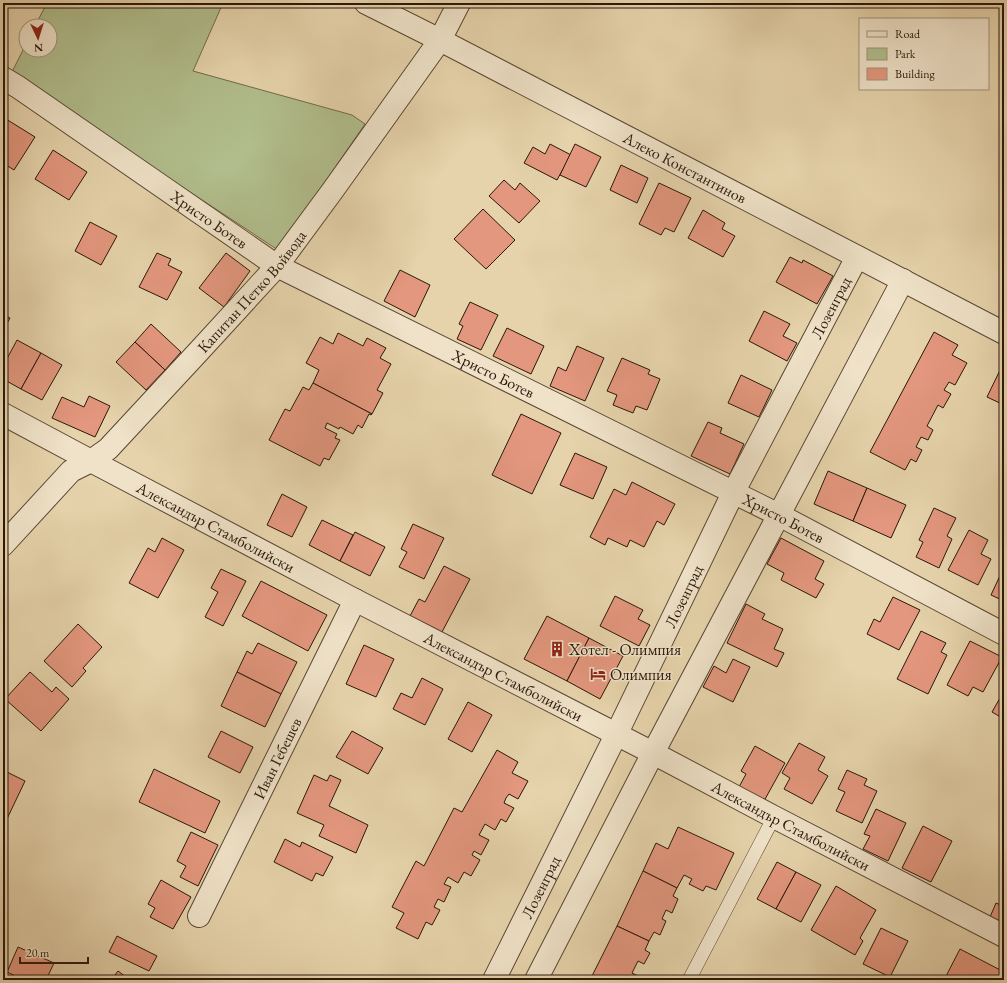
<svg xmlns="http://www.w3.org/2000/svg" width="1007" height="983" viewBox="0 0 1007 983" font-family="'EB Garamond',serif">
<rect width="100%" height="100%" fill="#e6d3ab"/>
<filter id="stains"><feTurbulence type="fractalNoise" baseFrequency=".005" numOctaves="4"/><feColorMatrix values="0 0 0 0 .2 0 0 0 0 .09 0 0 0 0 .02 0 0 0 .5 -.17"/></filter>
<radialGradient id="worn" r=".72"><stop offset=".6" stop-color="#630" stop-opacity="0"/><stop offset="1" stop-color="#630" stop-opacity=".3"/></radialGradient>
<!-- green -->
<polygon fill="#b1bd8c" stroke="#6e6a4b" points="47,3 223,3 193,71 352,115 365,124 278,250 11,74 26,44 26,50 50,50 50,26 35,26"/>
<!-- building -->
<g fill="#e3977e" stroke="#2a170a">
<polygon points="6,119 35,137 14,170 3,163 3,124"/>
<polygon points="550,144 571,155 557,180 524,163 533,147 545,154"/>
<polygon points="575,144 601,157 586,187 560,175"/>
<polygon points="53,150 87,172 69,200 35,179"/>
<polygon points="621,165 648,178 637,203 610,190"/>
<polygon points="504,180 515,190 520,183 540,201 519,223 489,196"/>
<polygon points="659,183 691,198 674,232 665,228 661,235 639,224"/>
<polygon points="483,209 515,240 486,269 454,239"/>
<polygon points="703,210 725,223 722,229 735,236 723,257 688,238"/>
<polygon points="90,222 117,236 101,265 75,251"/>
<polygon points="157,253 171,259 168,265 182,272 167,300 139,287"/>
<polygon points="226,253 250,271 224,307 199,288"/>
<polygon points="790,257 802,263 803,260 833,276 817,304 776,282"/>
<polygon points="400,270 430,285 415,317 384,301"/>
<polygon points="470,302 498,315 481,350 457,339 463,326 459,324"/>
<polygon points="764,311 790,324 783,336 797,343 787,361 749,341"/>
<polygon points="3,315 10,318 3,331"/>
<polygon points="151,324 181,352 165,370 135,342"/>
<polygon points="507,328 544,346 531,374 493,356"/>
<polygon points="934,332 958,345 952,355 967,363 955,385 949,382 944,390 951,394 943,408 938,405 927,426 933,430 928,440 921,437 916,447 922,450 916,462 911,459 905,470 870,452"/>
<polygon points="338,333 363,346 367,338 386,348 380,358 391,364 377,390 383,393 372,414 313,383 319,370 306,363 320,337 333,344"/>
<polygon points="17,340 41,353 21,389 3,379 3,366"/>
<polygon points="135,342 165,370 146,390 116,362"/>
<polygon points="577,346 604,358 585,401 550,386 558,367 566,371"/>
<polygon points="41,353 62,365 42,400 21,389"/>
<polygon points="622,358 650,370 648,374 660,379 647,410 636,406 633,413 613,405 617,395 607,391"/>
<polygon points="1003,364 1004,365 1004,405 987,397"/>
<polygon points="741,375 772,390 759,417 728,403"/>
<polygon points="313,383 372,414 371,415 369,414 362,428 358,425 353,434 340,427 339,429 327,423 325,428 337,434 335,438 340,440 329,460 324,458 320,466 269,440 285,409 290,411 303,387 309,390"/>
<polygon points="89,396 110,406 95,437 52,418 62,397 84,407"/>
<polygon points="521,414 561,433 532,494 492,475"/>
<polygon points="708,422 722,428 720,433 744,444 730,474 691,456"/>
<polygon points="575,453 607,467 593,499 560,485"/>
<polygon points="828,471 867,488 853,521 814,504"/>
<polygon points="632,482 675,504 664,525 657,521 644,547 630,540 627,547 608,538 605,545 590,537 614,489 626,495"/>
<polygon points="867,488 906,505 891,538 853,521"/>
<polygon points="282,494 307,507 292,537 267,525"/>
<polygon points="934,508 956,518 947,536 952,539 939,568 916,557 923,542 919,540"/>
<polygon points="322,520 353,535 340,561 309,545"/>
<polygon points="413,524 444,538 424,579 399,567 407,552 401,549"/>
<polygon points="969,530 988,540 981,554 991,559 978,585 948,570"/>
<polygon points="355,532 385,547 370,576 340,561"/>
<polygon points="162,538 184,550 158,598 129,583 148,548 155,552"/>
<polygon points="781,538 824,561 815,579 824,584 816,598 781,580 784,573 767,564"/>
<polygon points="444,566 470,579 442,632 410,616 419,599 425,602"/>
<polygon points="1004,567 1004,601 991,595"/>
<polygon points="221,569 246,581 223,626 205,617 218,592 211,588"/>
<polygon points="261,581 327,615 308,651 242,616"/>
<polygon points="615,596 643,610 638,619 650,625 639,646 600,626"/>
<polygon points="893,597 920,610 899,650 867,634 874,619 880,622"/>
<polygon points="746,604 765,614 762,619 783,629 774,649 784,653 777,667 727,643"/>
<polygon points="547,616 589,638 567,681 524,659"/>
<polygon points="78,624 102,647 83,668 86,671 72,687 44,661"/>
<polygon points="921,631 946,643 941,652 947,655 928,694 897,679"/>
<polygon points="589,638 623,656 600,699 567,681"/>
<polygon points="970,641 1002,657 983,692 973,687 968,696 947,685"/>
<polygon points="258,643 297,662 281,694 237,672 247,651 252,654"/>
<polygon points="364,645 394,659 376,697 346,684"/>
<polygon points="733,659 750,667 733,702 703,687 714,666 726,673"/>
<polygon points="30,672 52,692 56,687 69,699 41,731 5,699"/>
<polygon points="237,672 281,694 265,727 221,706"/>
<polygon points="422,678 443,689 425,725 393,709 401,693 412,698"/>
<polygon points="1004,691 1004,719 992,712"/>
<polygon points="468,702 492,715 472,752 448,739"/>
<polygon points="221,731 253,747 240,773 208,757"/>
<polygon points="352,731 383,748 368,774 336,757"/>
<polygon points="799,743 825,757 818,770 828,776 812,804 784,789 790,778 782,773"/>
<polygon points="755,746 785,763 764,801 739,787 746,774 741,771"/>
<polygon points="497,750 518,762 512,773 528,781 518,799 509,794 506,798 504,803 514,808 506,822 501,819 495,830 485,824 479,835 489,840 481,855 474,851 472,855 480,860 471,876 464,872 458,883 448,877 444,884 451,887 444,902 438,899 434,907 440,910 432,925 426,922 418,939 396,928 404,913 392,907 416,861 424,866 454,808 462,812"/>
<polygon points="154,769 220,801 205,833 139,802"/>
<polygon points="847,770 867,779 864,785 877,791 862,823 836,811 845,792 838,789"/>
<polygon points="7,772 25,781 6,821 3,819 3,780"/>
<polygon points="314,775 327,781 330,775 341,780 329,806 368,825 356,853 319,836 324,825 297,813"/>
<polygon points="876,809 906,823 888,861 863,849 870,836 864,834"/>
<polygon points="923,826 952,841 931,882 902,868"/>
<polygon points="678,827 734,853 716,890 706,886 703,891 689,884 692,879 684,875 677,888 643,871 656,843 668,849"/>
<polygon points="191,832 218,845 198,886 180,877 186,866 177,861"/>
<polygon points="285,839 300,847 302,842 333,857 323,876 316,873 312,881 274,862"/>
<polygon points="777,862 796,872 776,909 757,899"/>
<polygon points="643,871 677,888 673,896 678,899 672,913 666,910 662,919 666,921 660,935 654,932 649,941 617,926"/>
<polygon points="796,872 821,885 801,922 776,909"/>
<polygon points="161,880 191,897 173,929 150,917 155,908 148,904"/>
<polygon points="836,886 876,910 860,938 863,941 855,955 811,930"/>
<polygon points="996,903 1003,906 1004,903 1004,923 990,917"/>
<polygon points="617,926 649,941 645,950 650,953 644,964 638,961 632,973 638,976 636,980 590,980"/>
<polygon points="881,928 908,941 890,977 863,964"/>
<polygon points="117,936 157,956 149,971 109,952"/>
<polygon points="18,947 54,963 46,980 24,980 7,972"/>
<polygon points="960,949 1004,972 1004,978 1003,980 944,980"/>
<polygon points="118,971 130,980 111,980"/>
</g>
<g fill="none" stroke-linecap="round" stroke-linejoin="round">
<!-- lane casing -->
<g stroke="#594632" stroke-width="14">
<polyline id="lane" points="689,980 774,817"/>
</g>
<!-- street casing -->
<g stroke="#594632" stroke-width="24">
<g id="street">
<path id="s1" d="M366 3 440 40 1004 333"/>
<path id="s2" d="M3 78 18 87 277 266 779 515 1004 634"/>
<path id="s3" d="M3 414 91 461 355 600 653 753 774 817 1004 936"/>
<path id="s4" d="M3 545 71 471 91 461 108 449 199 351 277 266 333 190 440 40 459 3"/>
<path id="s5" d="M199 916 355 600"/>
<path id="s6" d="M494 980 616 735 733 493 857 257"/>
<polyline points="536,980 653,753 903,280"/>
</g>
</g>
<!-- lane -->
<use href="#lane" stroke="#efe2c8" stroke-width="13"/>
<!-- street -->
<use href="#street" stroke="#efe2c8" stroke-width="22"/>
</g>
<!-- icons -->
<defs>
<g id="building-bare" transform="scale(1.2)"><path d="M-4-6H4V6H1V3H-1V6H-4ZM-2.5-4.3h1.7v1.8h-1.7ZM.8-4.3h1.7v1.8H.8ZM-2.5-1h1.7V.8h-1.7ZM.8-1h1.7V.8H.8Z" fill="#8f2418" stroke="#efe2c8" stroke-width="2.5" paint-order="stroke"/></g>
<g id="hotel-bare" transform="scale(1.2)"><path d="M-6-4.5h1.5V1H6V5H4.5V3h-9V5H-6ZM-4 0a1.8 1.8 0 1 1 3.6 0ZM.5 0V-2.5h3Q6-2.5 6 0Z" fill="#8f2418" stroke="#efe2c8" stroke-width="2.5" paint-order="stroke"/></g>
</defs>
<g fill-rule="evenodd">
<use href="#building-bare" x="557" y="649"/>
<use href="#hotel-bare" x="598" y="674"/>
</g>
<g text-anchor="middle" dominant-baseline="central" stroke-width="3" stroke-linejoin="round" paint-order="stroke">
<!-- street labels -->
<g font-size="16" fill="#2a170a" stroke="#efe2c8">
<text stroke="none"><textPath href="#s1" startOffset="359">Алеко Константинов</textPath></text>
<text stroke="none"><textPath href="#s2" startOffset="250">Христо Ботев</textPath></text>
<text stroke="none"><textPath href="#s4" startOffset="357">Капитан Петко Войвода</textPath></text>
<text stroke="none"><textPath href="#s6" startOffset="752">Лозенград</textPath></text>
<text stroke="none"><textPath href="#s2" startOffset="574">Христо Ботев</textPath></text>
<text stroke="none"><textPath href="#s2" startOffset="898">Христо Ботев</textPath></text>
<text stroke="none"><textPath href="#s3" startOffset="241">Александър Стамболийски</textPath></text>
<text stroke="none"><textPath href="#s6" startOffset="428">Лозенград</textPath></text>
<text stroke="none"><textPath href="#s3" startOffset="565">Александър Стамболийски</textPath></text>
<text stroke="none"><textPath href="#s5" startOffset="176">Иван Гебешев</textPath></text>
<text stroke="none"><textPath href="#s3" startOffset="889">Александър Стамболийски</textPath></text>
<text stroke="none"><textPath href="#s6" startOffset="104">Лозенград</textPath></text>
</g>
<!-- poi labels -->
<g font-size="16" fill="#2a170a" stroke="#efe2c8" text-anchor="start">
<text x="569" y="649">Хотел - Олимпия</text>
<text x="610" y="674">Олимпия</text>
</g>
</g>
<!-- margin -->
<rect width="1007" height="983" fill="none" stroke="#e6d3ab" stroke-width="16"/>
<rect x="4" y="4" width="999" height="975" fill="none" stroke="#2a170a" stroke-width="2"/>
<rect x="8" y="8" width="991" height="967" fill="none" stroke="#2a170a"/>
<!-- legend -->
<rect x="859" y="18" width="130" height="72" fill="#efe2c8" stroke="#a0917c"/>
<rect x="867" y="31" width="20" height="6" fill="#efe2c8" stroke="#a0917c"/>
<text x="895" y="38" font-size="12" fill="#2a170a">Road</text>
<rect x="867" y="48" width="20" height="12" fill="#b1bd8c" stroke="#a0917c"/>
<text x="895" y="58" font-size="12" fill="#2a170a">Park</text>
<rect x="867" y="68" width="20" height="12" fill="#e3977e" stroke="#a0917c"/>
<text x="895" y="78" font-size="12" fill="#2a170a">Building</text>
<!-- north arrow -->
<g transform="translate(38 38) rotate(176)"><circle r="19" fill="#efe2c8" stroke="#a0917c"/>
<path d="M0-3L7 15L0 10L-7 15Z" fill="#8f2418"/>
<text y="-6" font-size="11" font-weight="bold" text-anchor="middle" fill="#2a170a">N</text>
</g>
<!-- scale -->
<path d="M20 957v6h68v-6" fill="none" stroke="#2a170a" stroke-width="2"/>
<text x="26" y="957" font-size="12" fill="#2a170a" stroke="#efe2c8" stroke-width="3" paint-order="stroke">20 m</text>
<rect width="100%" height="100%" filter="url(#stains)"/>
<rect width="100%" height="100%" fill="url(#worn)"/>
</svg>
